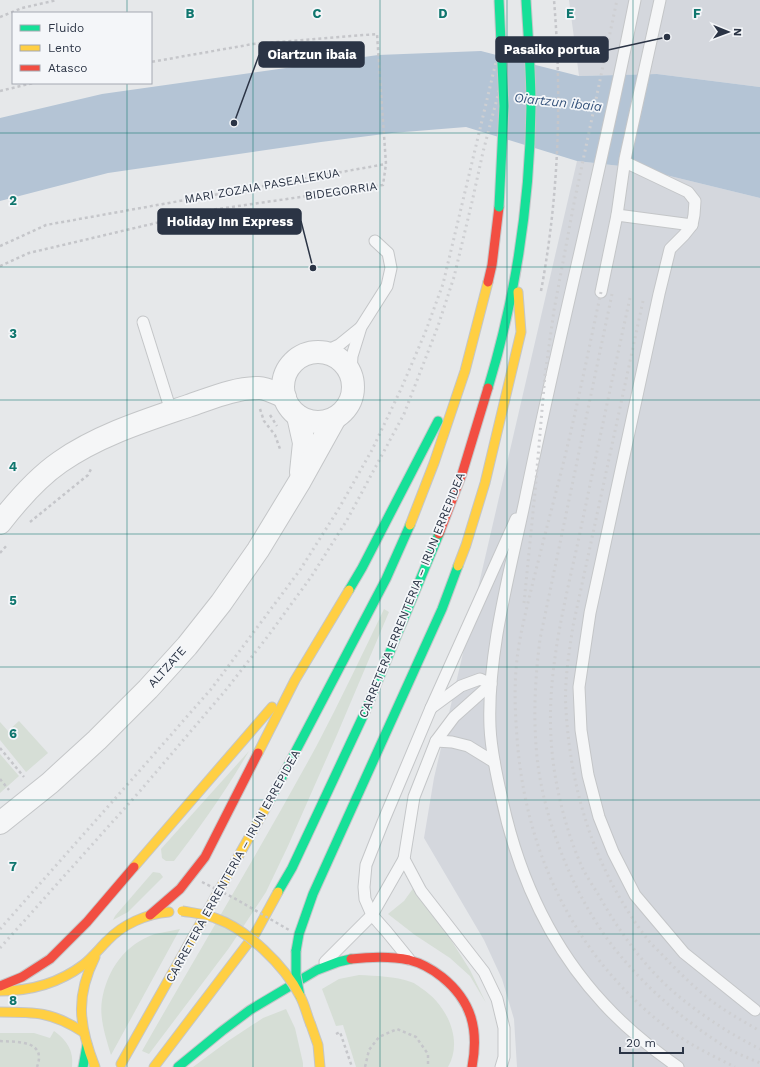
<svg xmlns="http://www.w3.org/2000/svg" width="760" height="1067" viewBox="0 0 760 1067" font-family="'Work Sans',sans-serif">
<rect width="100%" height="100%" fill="#e6e8ea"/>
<!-- built -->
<g fill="#d4d7dd">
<polygon points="569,0 760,0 760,87 657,74 579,76"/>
<polygon points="577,161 637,168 760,198 760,1067 517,1067 514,1019 502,979 484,940 424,838 434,778"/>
</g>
<!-- green -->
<g fill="#d6ded6">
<path d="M384 609 389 612 336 737 288 846 266 892 229 948 149 1054 142 1051C200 949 261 848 317 745 340 701 362 655 384 609Z"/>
<polygon points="19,721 48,753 26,772 0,740 0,722 8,731"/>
<path d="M249 751C227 789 201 826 174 861H166L162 858 161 849Z"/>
<polygon points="0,754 19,776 0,793"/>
<polygon points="153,872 160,873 163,877 128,912 113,920 115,916"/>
<polygon points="417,883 432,910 470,970 486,1003 470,976 450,958 415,935 388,914 404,901"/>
<path d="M180 929 111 1055C106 1038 99 1018 102 1000 107 970 125 944 155 934 163 932 172 931 180 929Z"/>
<path d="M359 975C376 976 395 976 411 982 415 983 418 986 421 988 446 1004 464 1039 448 1067H356L343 1025 336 1026 322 989 339 979Z"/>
<polygon points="286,1009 295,1028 303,1063 303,1067 193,1067 228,1041 263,1018"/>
<path d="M54 1031C67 1040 74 1051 72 1067H0V1033H34L50 1038Z"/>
</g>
<!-- water -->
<polygon fill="#b4c4d5" points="481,51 579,76 657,74 760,87 760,198 637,168 577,161 466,127 392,133 321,142 108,173 0,201 0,118 102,94 378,55"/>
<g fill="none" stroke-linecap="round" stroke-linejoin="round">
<!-- lane casing -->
<g stroke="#c4c6c8" stroke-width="13">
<g id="lane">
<path d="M635 0C602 168 559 333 525 500 510 572 487 653 490 727 491 750 496 773 501 795 517 872 550 946 604 1004 626 1028 652 1049 678 1067"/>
<polyline points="625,162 688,192 695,201 694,215 692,225 684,235 670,249 659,294 590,613 579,687 581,730 588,775 599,817 613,852 635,895 684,953 755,1010"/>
<polyline points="617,215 692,225"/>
<polyline points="601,292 617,215 625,159 660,0"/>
<polyline points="143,322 171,411"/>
<polyline points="324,352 339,345 360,328"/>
<polyline points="351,373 352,356 361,327 387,286 391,268 388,253 375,241"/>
<polyline points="431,708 461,686 480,679 491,684 454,717 436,741 414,797 404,859 421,891 484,972 497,999 504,1028 504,1057 501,1067"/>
<polyline points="436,741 452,742 468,746 494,762"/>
<polyline points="409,959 387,932 372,915 365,899 364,887 366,865 383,822 431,708 516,519"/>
<polyline points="325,962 372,915 404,859"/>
</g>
</g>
<!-- street casing -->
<g stroke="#c4c6c8" stroke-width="24">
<g id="street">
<circle cx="318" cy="387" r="35"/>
<polyline points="298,416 304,443 301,472"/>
<path d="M0 523C17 501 37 478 60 462 99 435 144 421 188 406 212 398 234 388 259 388 267 388 277 394 285 397"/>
<polyline points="0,823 50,783 97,740 148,689 187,646 221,603 258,550 300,481 335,418"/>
</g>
</g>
<!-- fast casing -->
<g stroke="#c4c6c8" stroke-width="11">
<g id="fast">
<path d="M488 388C516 296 530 203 531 106 531 71 528 35 526 0"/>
<polyline points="349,590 362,568 438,421"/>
<polyline points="269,802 386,579 410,525"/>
<polyline points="278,892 292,868 365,712 439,534"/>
<polyline points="296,951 299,934 313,894 442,609 458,566"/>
<polyline points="83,1067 87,1045"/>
<polyline points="178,1067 222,1031 250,1010 317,970 338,962 351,959"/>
</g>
</g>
<!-- slow casing -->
<g stroke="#c4c6c8" stroke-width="11">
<g id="slow">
<polyline points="410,525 434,463 465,371 488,282"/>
<polyline points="458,566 466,545 485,483 521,332 518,292"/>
<polyline points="258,753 295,680 349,590"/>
<polyline points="134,867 272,707"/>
<path d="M95 957C75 997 79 1026 95 1067"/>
<path d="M0 991C30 991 59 983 83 965 92 958 99 949 107 941 123 924 146 914 169 912"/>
<path d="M0 1012C35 1012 53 1012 83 1032"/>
<polyline points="311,1025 318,1045 320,1067"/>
<polyline points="121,1064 269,802"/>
<polyline points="154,1067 255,934 278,892"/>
</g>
</g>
<!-- jam casing -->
<g stroke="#c4c6c8" stroke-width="11">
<g id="jam">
<polyline points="488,282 492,265 499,207"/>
<polyline points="439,534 462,474 488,388"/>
<polyline points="150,915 180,889 205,857 258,753"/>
<path d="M351 959C370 957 390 956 409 960 421 963 432 969 442 977 472 1001 479 1030 472 1067"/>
<polyline points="0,986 22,977 50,959 87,922 134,867"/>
</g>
</g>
<!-- path -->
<g stroke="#c5c6ca" stroke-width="2.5" stroke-dasharray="3 3" stroke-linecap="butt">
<polyline points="0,17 22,8 57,0"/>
<polyline points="0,91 33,83"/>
<polyline points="0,246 46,225 386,164"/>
<polyline points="0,266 29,253 211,210 383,185 386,164 377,34 253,44 151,62"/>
<path d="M541 291C559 195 562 97 554 0"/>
<polyline points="260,409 264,421 275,435 280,449"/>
<polyline points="270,415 277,426"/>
<polyline points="30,522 88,475 91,469"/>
<polyline points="0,553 8,544"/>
<polyline points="0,748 24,777"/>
<polyline points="0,779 9,790"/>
<polyline points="336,1034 340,1032 352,1067"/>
<path d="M0 1041C17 1042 47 1040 37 1067"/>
<polyline points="365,1067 369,1050 379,1037 397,1029 416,1037 428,1054 428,1067"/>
</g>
<!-- lane -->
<use href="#lane" stroke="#f5f6f7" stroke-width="11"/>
<!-- street -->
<use href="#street" stroke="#f5f6f7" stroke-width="22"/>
<!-- fast -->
<use href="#fast" stroke="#16e098" stroke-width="9"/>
<!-- slow -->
<use href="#slow" stroke="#ffcf43" stroke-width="9"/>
<!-- jam -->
<use href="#jam" stroke="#f24e42" stroke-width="9"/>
<!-- rail -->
<g stroke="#cecfd2" stroke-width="3" stroke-dasharray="2 4" stroke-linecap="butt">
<path d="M601 292C587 357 574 423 557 488 549 519 541 550 533 582 527 607 520 633 517 659 514 685 515 711 517 737 525 854 576 959 670 1030 690 1045 713 1056 735 1067"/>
<path d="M612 294 540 639C535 679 533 717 537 757 544 825 579 909 624 960 653 994 689 1024 727 1048 737 1054 749 1058 760 1063"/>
<path d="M630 298C612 379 595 461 578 542 563 610 545 680 552 751 555 787 567 835 583 869 587 877 593 886 598 894 620 933 647 971 682 999 706 1018 732 1035 760 1049"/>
<path d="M643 301 573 626C569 653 564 682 566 710 571 795 596 872 648 940 654 947 662 954 669 962 680 973 692 985 704 995 721 1009 741 1020 760 1031"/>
<polyline points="524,603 535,492 545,375 554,310 574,203 617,0"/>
<polyline points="0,929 135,776 212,688 300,570 338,510 372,450 401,389 425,333 443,284 500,45"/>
<polyline points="0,948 140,791 225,691 268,636 311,577 347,520 404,414 438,326 454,277 472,202 483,152 510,49"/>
</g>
<!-- fast-bridge casing -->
<g stroke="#c4c6c8" stroke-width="11" stroke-linecap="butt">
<g id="fast-bridge">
<polyline points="499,0 504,106 499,207"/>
<polyline points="296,951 296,975 300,996"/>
</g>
</g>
<!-- slow-bridge casing -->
<g stroke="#c4c6c8" stroke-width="11" stroke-linecap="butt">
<path id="slow-bridge" d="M182 911C193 913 205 914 215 918 247 929 285 966 300 996 305 1005 307 1016 311 1025"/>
</g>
<!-- path-bridge -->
<polyline stroke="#c5c6ca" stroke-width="2.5" stroke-dasharray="3 3" stroke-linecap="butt" points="202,882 234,898 289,930"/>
<!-- fast-bridge -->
<use href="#fast-bridge" stroke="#16e098" stroke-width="9"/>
<!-- slow-bridge -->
<use href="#slow-bridge" stroke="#ffcf43" stroke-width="9"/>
</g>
<!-- grid -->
<path fill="none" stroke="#0f766e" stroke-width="1" stroke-opacity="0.55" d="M127 0V13M253 0V1067M380 0V1067M507 0V1067M633 0V1067M127 83V1067M0 133H760M0 267H760M0 400H760M0 534H760M0 667H760M0 800H760M0 934H760"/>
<g text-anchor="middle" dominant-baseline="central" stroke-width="3.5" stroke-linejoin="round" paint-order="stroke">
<!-- street labels -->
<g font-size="12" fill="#2b3445" stroke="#f4f6f9">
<text transform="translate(262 186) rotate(-10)">MARI ZOZAIA PASEALEKUA</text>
<text transform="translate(341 191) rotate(-8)">BIDEGORRIA</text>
<text transform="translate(412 595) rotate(-68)">CARRETERA ERRENTERIA – IRUN ERREPIDEA</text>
<text transform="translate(167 667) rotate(-48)">ALTZATE</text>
<text transform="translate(233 866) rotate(-61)">CARRETERA ERRENTERIA – IRUN ERREPIDEA</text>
</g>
<!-- water labels -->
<g font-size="13" font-style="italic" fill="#34527a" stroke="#f4f6f9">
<text transform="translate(558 102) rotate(6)">Oiartzun ibaia</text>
</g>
</g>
<g font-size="13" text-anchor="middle" font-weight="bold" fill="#0f766e" stroke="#f4f6f9" stroke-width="3.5" stroke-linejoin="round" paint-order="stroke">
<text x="190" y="18">B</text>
<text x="317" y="18">C</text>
<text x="443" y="18">D</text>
<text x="570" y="18">E</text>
<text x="697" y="18">F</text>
<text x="13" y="205">2</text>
<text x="13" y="338">3</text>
<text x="13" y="471">4</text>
<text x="13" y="605">5</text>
<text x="13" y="738">6</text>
<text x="13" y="871">7</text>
<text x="13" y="1005">8</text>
</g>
<!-- callouts -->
<path fill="none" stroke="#2b3445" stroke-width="1.5" d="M667 37L608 50M234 123L259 55M313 268L301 221"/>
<g fill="#2b3445" stroke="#f4f6f9" stroke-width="1.5">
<circle cx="667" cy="37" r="4"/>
<circle cx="234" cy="123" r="4"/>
<circle cx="313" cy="268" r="4"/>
</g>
<g fill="#2b3445" stroke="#2b3445" stroke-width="1.5">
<rect x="496" y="37" width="112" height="25" rx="4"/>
<rect x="259" y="42" width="105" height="25" rx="4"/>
<rect x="158" y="209" width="143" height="25" rx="4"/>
</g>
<g font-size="13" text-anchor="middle" font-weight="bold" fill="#fff">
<text x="552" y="54">Pasaiko portua</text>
<text x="312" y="59">Oiartzun ibaia</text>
<text x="230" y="226">Holiday Inn Express</text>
</g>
<!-- legend -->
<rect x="12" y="12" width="140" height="72" fill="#f4f6f9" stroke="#a4a8b1"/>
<rect x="20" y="25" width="20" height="6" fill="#16e098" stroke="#a4a8b1"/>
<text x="48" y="32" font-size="12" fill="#2b3445">Fluido</text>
<rect x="20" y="45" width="20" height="6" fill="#ffcf43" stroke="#a4a8b1"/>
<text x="48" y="52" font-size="12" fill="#2b3445">Lento</text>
<rect x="20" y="65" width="20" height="6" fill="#f24e42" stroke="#a4a8b1"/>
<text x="48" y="72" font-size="12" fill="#2b3445">Atasco</text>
<!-- north arrow -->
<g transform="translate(728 32) rotate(91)" stroke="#f4f6f9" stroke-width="3" paint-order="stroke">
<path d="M0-3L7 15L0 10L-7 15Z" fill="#2b3445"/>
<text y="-6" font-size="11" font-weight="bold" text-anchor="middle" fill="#2b3445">N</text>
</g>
<!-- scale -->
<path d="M620 1047v6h63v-6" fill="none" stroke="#2b3445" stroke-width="2"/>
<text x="626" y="1047" font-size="12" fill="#2b3445" stroke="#f4f6f9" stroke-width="3" paint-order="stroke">20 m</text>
</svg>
